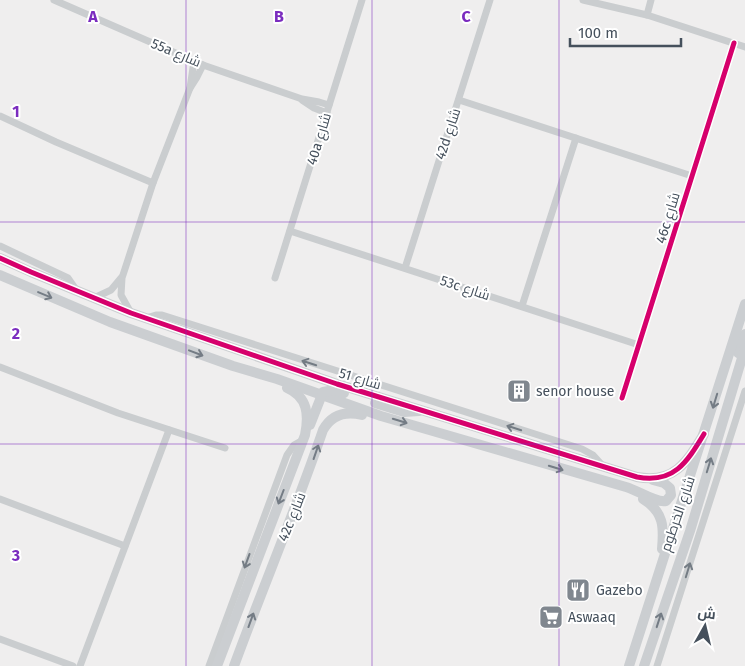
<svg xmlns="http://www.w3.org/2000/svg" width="745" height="666" viewBox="0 0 745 666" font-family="'Fira Sans',Cairo,sans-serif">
<rect width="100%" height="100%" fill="#efeeee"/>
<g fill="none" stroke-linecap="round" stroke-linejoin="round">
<!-- street -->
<g stroke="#cacdcf" stroke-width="7">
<polyline points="54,0 203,65 302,99 319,102 329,105"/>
<polyline points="583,0 647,15 745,47"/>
<polyline points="647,15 651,0"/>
<polyline points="190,88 194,61"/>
<polyline points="302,100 314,108 327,113"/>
<polyline points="459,100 692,176"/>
<polyline points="0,116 56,142 153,183"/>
<polyline points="290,231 639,345"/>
<polyline points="0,246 68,278 77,291"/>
<polyline points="405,268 490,0"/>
<polyline points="275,278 362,0"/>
<polyline points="94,298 111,290 121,278"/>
<polyline points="522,306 576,138"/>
<polyline points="131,313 121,295 122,278 153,183 190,88 197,77 203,65"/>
<polyline points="146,318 156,315 162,315 582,449 593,455 603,466"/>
<polyline points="0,367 118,413 225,448"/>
<polyline points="622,398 734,43"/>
<polyline points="0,499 125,546"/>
<polyline points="0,639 73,666"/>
<polyline points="80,666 169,430"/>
<polyline points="209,666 287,455 294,445 303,440"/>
<polyline points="657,666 745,391"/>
</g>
<!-- secondary -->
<g stroke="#cbced1" stroke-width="10">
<path d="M0 258 31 272 131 313 337 384 637 477C674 484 687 462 704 434"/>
<path d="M0 275 110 322 233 366 277 379 381 416 626 487C637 490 656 503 666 501L671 495 670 488 664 483 653 480"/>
<polyline points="738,353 745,334"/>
<polyline points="375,403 404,412 419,411"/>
<polyline points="310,425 323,392 334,390 344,393"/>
<path d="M643 499C664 512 664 527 662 549"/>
<path d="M217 666 305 435C309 415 308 397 287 388"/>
<path d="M234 666C263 587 296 509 323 430 332 414 346 411 362 415"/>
<polyline points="629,666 745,304"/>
<polyline points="644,666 690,531 745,348"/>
</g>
<!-- cycleway casing -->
<g stroke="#fff" stroke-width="8">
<g id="cycleway">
<path d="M0 258 31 272 131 313 337 384 637 477C674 484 687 462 704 434"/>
<polyline points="622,398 734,43"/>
</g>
</g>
<!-- cycleway -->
<use href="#cycleway" stroke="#d6006c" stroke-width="5"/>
</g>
<!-- one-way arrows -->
<defs><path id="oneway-shaft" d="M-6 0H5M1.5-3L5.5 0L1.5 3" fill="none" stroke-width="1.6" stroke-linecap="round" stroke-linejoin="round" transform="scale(1.25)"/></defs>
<g stroke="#747c85">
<use href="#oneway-shaft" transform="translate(45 295) rotate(23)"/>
<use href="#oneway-shaft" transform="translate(196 353) rotate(21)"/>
<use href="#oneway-shaft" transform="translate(715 401) rotate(107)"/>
<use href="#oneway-shaft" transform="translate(400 421) rotate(17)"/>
<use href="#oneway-shaft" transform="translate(316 452) rotate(-71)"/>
<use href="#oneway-shaft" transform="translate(709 465) rotate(-73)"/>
<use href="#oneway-shaft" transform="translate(556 468) rotate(17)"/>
<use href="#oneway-shaft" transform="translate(281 497) rotate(111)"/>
<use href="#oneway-shaft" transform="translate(251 620) rotate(-70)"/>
<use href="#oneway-shaft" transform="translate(659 620) rotate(-72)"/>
</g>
<g stroke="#747c84">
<use href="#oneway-shaft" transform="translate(309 363) rotate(-162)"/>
<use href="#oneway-shaft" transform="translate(514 428) rotate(-162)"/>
<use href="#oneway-shaft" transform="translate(247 561) rotate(110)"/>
<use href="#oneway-shaft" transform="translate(688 570) rotate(-73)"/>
</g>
<!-- grid -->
<path fill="none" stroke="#7b2cbf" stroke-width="1" stroke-opacity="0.55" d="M186 0V666M372 0V666M559 0V666M0 222H745M0 444H745"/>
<!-- icons -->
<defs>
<g id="building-square" transform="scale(1.25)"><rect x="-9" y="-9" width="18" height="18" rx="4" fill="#80878f" stroke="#fff"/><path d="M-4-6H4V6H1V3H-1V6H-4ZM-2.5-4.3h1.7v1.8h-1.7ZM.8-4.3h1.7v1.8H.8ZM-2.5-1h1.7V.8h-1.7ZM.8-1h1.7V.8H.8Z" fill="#fff"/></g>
<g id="restaurant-square" transform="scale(1.25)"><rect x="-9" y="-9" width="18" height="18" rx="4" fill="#80878f" stroke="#fff"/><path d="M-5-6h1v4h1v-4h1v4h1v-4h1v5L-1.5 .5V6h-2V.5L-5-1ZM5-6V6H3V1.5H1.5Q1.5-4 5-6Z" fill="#fff"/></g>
<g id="supermarket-square" transform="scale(1.25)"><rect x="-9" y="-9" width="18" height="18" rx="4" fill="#80878f" stroke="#fff"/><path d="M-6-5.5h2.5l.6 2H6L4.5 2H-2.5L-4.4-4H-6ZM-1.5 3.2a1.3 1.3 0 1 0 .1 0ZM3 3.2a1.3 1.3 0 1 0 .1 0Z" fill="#fff"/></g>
</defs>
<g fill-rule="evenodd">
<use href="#building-square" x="519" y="391"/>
<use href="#restaurant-square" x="578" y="590"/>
<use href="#supermarket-square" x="551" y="617"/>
</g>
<g text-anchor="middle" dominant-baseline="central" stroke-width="4" stroke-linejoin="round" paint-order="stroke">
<!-- street labels -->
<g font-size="14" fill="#45505c" stroke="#fff">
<text transform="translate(176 53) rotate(23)">55a شارع</text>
<text transform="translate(448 134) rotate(-72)">42d شارع</text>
<text transform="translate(319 139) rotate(-73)">40a شارع</text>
<text transform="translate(668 218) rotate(-73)">46c شارع</text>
<text transform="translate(465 288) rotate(18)">53c شارع</text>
<text transform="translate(360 379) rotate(17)">شارع 51</text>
<text transform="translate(678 514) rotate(-71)">شارع الخرطوم</text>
<text transform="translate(292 517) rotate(-68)">42c شارع</text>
</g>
<!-- poi labels -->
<g font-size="14" fill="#45505c" stroke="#fff" text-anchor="start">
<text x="536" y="391">senor house</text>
<text x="596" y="590">Gazebo</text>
<text x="568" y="617">Aswaaq</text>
</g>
</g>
<g font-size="16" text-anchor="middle" font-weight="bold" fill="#7b2cbf" stroke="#fff" stroke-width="4" stroke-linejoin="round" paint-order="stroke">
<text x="93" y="22">A</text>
<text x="279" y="22">B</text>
<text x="466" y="22">C</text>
<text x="16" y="117">1</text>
<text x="16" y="339">2</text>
<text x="16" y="561">3</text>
</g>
<!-- north arrow -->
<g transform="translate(705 626) rotate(8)" stroke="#ffffff" stroke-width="4" paint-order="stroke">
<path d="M0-4L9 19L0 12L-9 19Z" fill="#45505c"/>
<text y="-8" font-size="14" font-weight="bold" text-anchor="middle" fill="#45505c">ش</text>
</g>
<!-- scale -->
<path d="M570 38v8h111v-8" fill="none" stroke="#45505c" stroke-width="2.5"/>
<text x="578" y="38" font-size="15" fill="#45505c" stroke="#ffffff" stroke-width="4" paint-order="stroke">100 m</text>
</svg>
